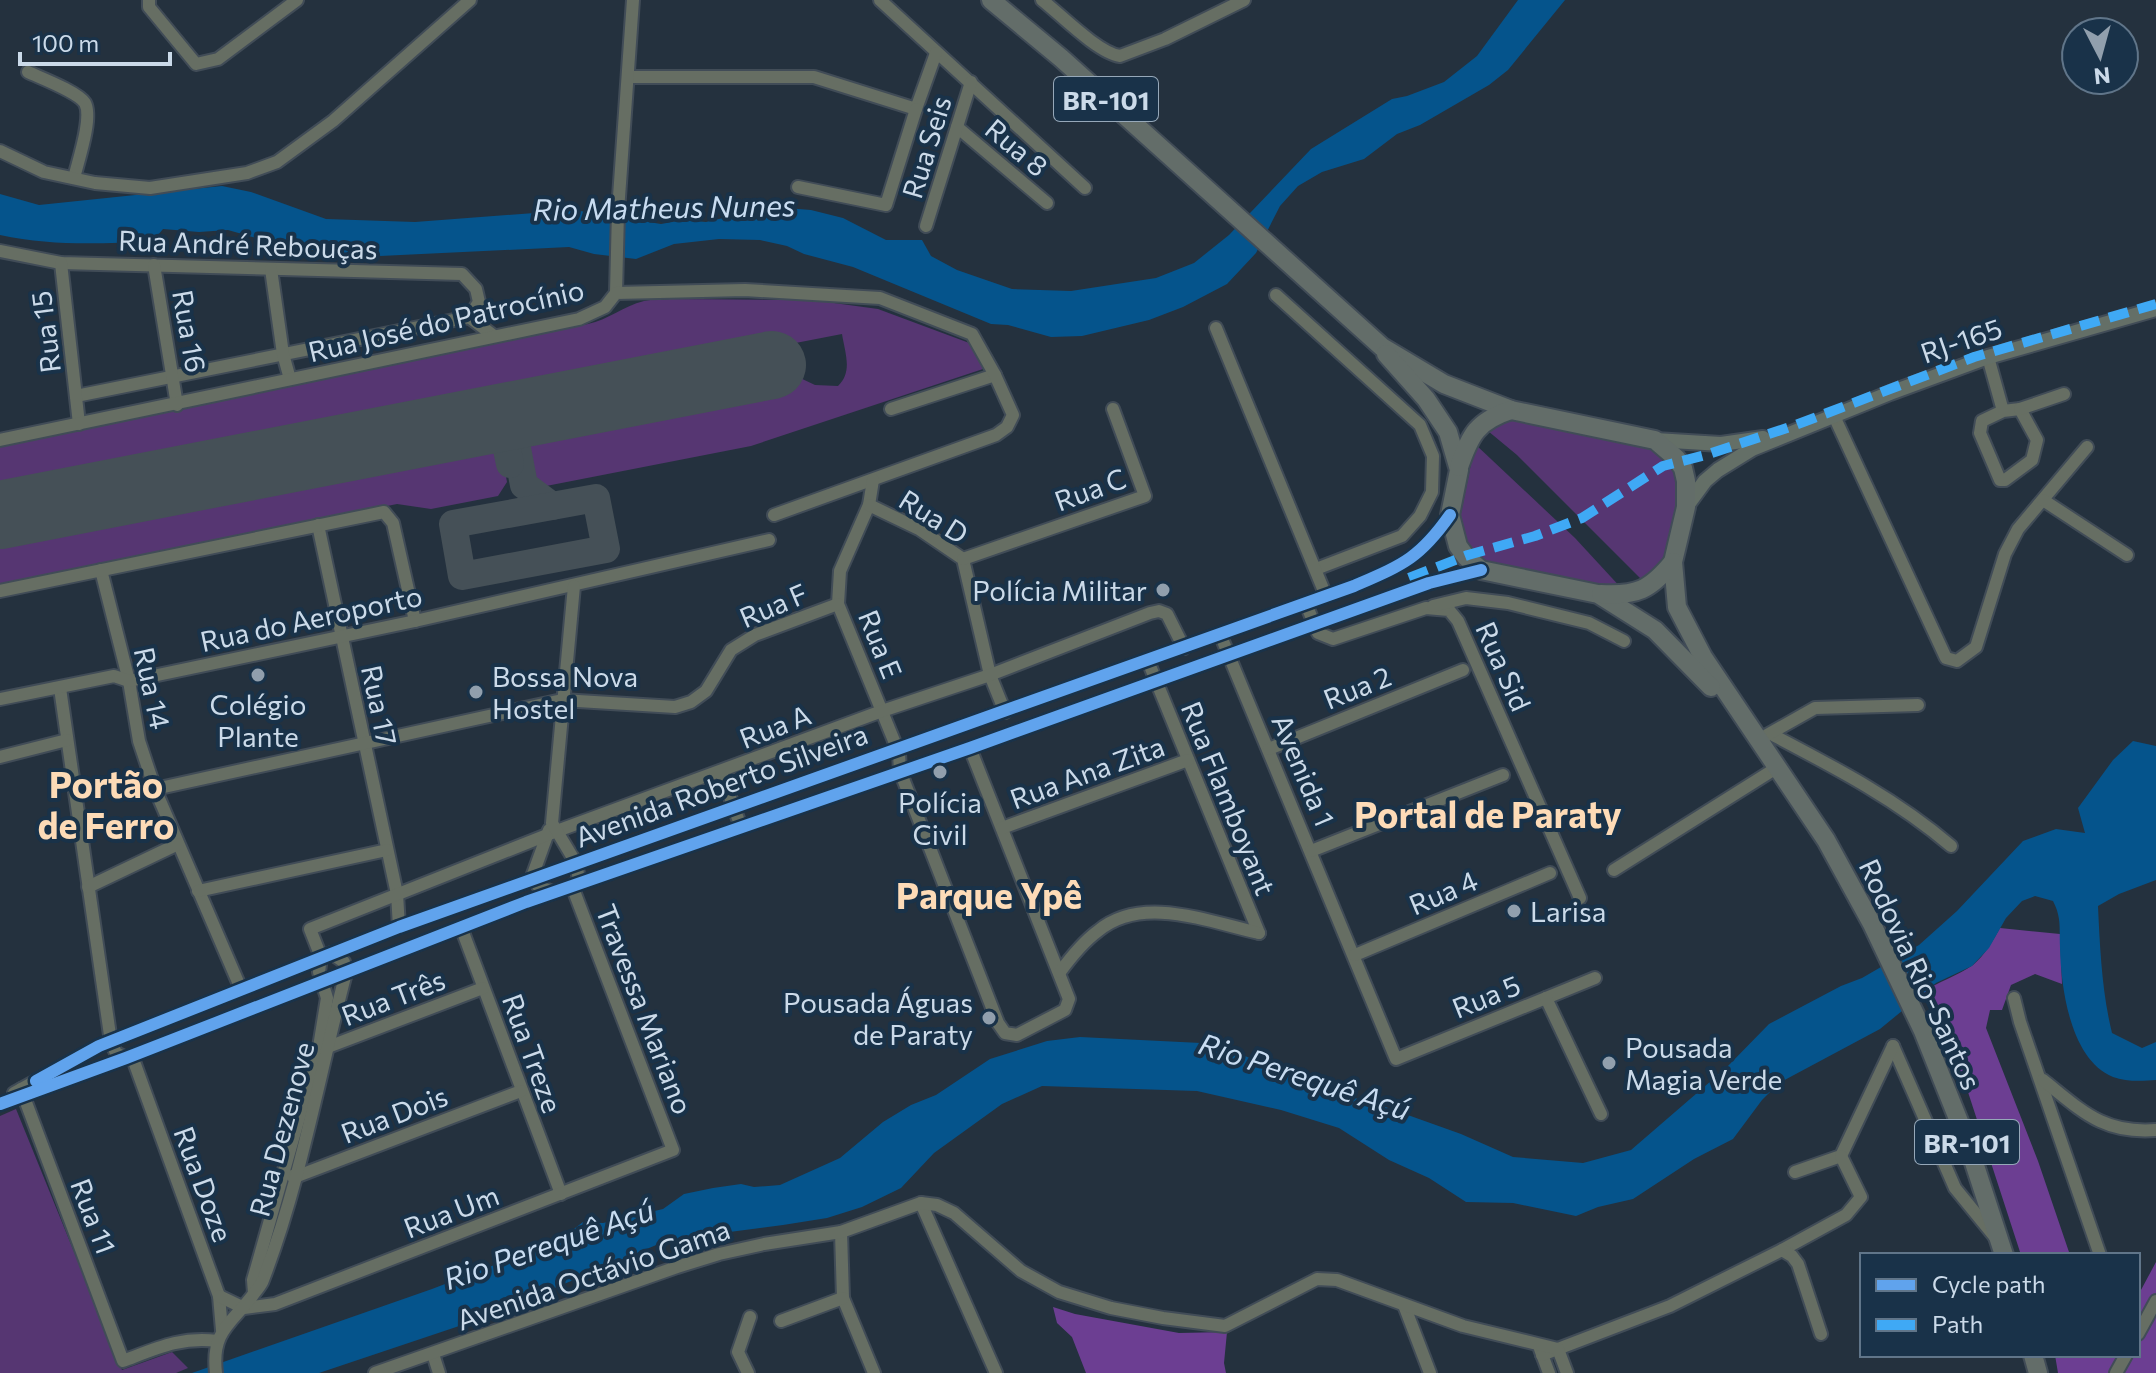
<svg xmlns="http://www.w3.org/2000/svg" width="2156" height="1373" viewBox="0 0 2156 1373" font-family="Commissioner,sans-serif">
<rect width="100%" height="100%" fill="#24313e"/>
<!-- green -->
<g fill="#563672">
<path d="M670 299 812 300 878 309 972 344 986 368 751 446 541 487 529 479 522 439 532 429 798 377 815 385 838 386C853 372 845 353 842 334L0 498V445L588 324C608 320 623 306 644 301 652 299 662 300 670 299Z"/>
<polygon points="1505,418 1657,449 1675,463 1679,498 1664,564 1646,584 1517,455 1488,431"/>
<polygon points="488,436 500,446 507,482 498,496 431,509 397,504 0,585 0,532"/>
<polygon points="1475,444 1575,538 1623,590 1481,561 1461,539 1459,523"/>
<polygon points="16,1109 122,1370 172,1352 188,1368 176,1373 0,1373 0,1116"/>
</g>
<!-- forest -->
<g fill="#6c3e92">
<path d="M2000 928 2060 934 2062 984 2035 974 2011 985 2002 1010H1990L1986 1028 2038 1161 2070 1255H2021L1967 1089 1923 993C1938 981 1958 976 1973 965 1985 955 1992 942 2000 928Z"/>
<polygon points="2156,1262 2156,1373 2058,1373 2055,1355 2138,1355 2138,1291 2141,1290"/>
<polygon points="1053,1307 1075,1314 1179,1333 1227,1332 1224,1363 1226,1373 1086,1373 1072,1337 1057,1323"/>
</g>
<!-- water -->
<g fill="#05548c">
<path d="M1518 0H1565L1508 70 1489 85 1420 125 1397 134 1364 159 1322 172 1298 186 1280 206 1256 253 1227 284 1183 307 1149 320 1082 336 1051 337 1008 325 991 324 853 267 804 254 787 246 760 240 719 239 674 244 636 259 594 254 569 247 359 257 280 245 228 230 199 232 163 229 153 241C100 244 52 246 0 235V194L39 205 222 186 251 192 326 219 415 222 574 210 661 224 683 220 706 222 766 208H786L811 210 843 218 886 240H922L931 256 957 270 1012 289 1071 291 1156 278 1194 263 1229 235 1311 149 1392 99 1407 96 1444 82 1477 56Z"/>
<path d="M2133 741 2156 746V880L2119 894 2098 906C2100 949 2102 992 2112 1033L2142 1048 2156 1042V1080C2143 1081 2126 1082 2113 1077 2071 1060 2061 990 2060 948 2059 930 2062 918 2053 901L2035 896 2022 901 2006 918 1989 948 1972 966 1936 983 1880 1029 1779 1083 1762 1100 1733 1139 1694 1159 1633 1199 1598 1207 1576 1216 1513 1203 1466 1202 1429 1178 1389 1160 1339 1128 1281 1110 1197 1091 1042 1086 1002 1104 934 1153 901 1188 862 1207 827 1218 783 1225 668 1240 486 1317 319 1373H192L432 1289 497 1264 550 1247 583 1222 603 1223 663 1209 684 1194 713 1188 741 1184 754 1187 780 1185 840 1158 883 1122 911 1105 936 1095 990 1059 1047 1041 1080 1037 1201 1043 1240 1054 1336 1093 1377 1104 1461 1134 1513 1157 1583 1163 1631 1150 1726 1068 1769 1024 1841 986 1862 978 1919 945 1957 911 2023 841 2056 829 2085 833 2078 808 2113 760Z"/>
</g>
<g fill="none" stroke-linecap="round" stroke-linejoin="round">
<!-- taxiway -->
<g stroke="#455057" stroke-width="28">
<polyline points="532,411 515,438 524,485 552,506"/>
<polyline points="487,420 505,440 510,464"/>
<polygon points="596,498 606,549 462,576 453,524"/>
</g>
<!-- runway -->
<polyline stroke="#455057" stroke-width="68" points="0,515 772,365"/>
<!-- minor casing -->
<g stroke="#414c57" stroke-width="16">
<g id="minor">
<polyline points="149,0 149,7 196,64 218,59 297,0"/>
<polyline points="880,0 1085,188"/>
<path d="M1042 0C1060 14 1098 53 1120 56L1165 39 1244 0"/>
<path d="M28 72C41 78 78 92 85 103 93 118 78 161 74 178"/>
<polyline points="628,77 814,77 916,109 936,53"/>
<polyline points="957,127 1047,203"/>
<polyline points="0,151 44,172 95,183 150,188 247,173 277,162 333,121 470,0"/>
<polyline points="798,187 886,205 916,109"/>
<polyline points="926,226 971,82"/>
<polyline points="0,251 61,263 462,274 476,289 479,302 469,317 76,396"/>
<polyline points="61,263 79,424"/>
<polyline points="154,265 177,405"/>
<polyline points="271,269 283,354 290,379"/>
<polyline points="616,293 618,211 633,0"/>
<polyline points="1276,295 1420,425 1433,456 1432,492 1420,516 1402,536 1316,569"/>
<polyline points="469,317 494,336"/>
<polyline points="1216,328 1326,596"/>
<polyline points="1988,357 2003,411 1982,421 1980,433 2000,480 2005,480 2032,460 2037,440 2020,409 2003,411"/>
<polyline points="891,409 995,375"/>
<polyline points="2020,409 2064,394"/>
<polyline points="1834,416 1946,658 1957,661 1976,647 2005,554 2018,529 2087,447"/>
<polyline points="0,440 579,319 605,307 616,293 745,290 880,298 972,334 995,375 1013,415 1007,427 996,435 774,515"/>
<polyline points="873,480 869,505 840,571 838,604 899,753 900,771 998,1023 1005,1033 1017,1035 1065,1010 1069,999 970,748"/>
<polyline points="2043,500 2127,555"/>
<polyline points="869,505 919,529 963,559 990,675 1005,712"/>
<polyline points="318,525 397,894 399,927"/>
<polyline points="963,559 1145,496 1113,409"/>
<polyline points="101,570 129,681 139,741 155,789 241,989"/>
<polyline points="0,591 384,512 393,523 415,621"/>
<polyline points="1306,604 1318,633 1333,639 1426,608 1449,610 1458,621 1580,898"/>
<polyline points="1433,606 1466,598 1508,603 1589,623 1624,641"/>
<polyline points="1220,634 1396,1059 1595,978"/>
<polyline points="1148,661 1259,933"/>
<polyline points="60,688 111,1042 116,1053 126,1058"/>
<polyline points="0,699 114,676 129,681 415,621 769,540"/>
<path d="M1771 734C1834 767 1896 799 1951 846"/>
<polyline points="1767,735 1815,708 1918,705"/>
<polyline points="1269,749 1463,670"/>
<polyline points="0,757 67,740"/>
<polyline points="721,772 741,827"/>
<polyline points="155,789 562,700 675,707 691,702 706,691 731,650 755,635 838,604"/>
<polyline points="1002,828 1188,760"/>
<polyline points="549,830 532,877 539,887 553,892"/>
<polyline points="1311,851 1503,775"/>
<polyline points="1614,870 1778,767"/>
<polyline points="88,887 178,844"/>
<polyline points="198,891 387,850"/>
<polyline points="461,927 561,1194"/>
<polyline points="1355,955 1550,873"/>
<path d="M1060 972C1071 957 1083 942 1098 931 1142 894 1209 922 1259 933"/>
<polyline points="1546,998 1601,1114"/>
<polyline points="2014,998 2020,1022 2100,1255"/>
<polyline points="1893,1046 1955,1188 1995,1237"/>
<polyline points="321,1047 328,1047 483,988"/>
<polyline points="132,1056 219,1296 222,1330"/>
<path d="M2043 1080C2082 1111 2103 1134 2156 1130"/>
<path d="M21 1089 123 1361C155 1349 182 1336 217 1341"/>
<path d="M14 1093 99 1046 399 927 1354 586C1402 565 1419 559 1450 515"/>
<polyline points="0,1104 126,1058 526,902 970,748 1429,583 1481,570"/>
<polyline points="1795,1172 1841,1156 1893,1046"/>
<polyline points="292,1176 295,1177 521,1091"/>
<polyline points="921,1203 996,1373"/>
<polyline points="841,1232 843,1298 874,1373"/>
<polyline points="1782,1250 1846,1215 1861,1197 1841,1156"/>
<polyline points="254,1293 253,1280 319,1047 327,998 319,972 321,957 310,929 557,831 882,711 990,675 1150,613 1159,611 1167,614 1184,648"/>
<polyline points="219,1296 244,1308 275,1304 673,1150 572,886 579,880 576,863 552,823 574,586"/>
<polyline points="1404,1305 1430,1373"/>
<polyline points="781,1321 843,1298"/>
<polyline points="2138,1334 2156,1301"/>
<polyline points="1540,1349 1549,1373"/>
<polyline points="433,1354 439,1373"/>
<polyline points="1542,1355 1670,1306 1782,1250 1792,1256 1798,1264 1821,1334"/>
<path d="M216 1373C211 1331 231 1324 253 1295 256 1290 261 1286 263 1280 301 1181 319 1075 346 973L344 962 331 953"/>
<polyline points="375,1373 677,1267 719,1254 764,1244 841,1232 921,1203 937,1205 954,1213 1021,1271 1059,1292 1111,1308 1163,1318 1225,1326 1317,1279 1337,1280 1463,1326 1558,1349 1567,1373"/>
<polyline points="748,1373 738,1352 750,1317"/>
<polyline points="2116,1373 2126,1355"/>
</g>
</g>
<!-- major casing -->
<g stroke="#414c57" stroke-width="18">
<g id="major">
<polyline points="1655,440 1721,444 1763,438"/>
<polyline points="1686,507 1705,481 1718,470 1752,449 1890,393 1988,357 2156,309"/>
</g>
</g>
<!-- highway casing -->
<g stroke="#414c57" stroke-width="22">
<g id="highway">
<polyline points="991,0 1061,58 1382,347 1444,384 1511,410 1655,440 1676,458 1683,468 1686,481 1686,507 1673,562 1677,607 1703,657 1826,840 1872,924 1923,1031 1968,1144 2004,1255"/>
<polyline points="1386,354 1426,399 1448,432 1459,470 1450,515 1458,546 1466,557 1481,570 1598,594 1655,630 1711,687"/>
<path d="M1459 467C1470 435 1477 421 1511 410"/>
<path d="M1601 594C1637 596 1650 590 1673 562"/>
<polyline points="2033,1355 2038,1373"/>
</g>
</g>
<!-- minor -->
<use href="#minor" stroke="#666e63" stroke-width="12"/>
<!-- major -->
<use href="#major" stroke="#646f67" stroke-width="14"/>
<!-- highway -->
<use href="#highway" stroke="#636d69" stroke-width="18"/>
<!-- quiet -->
<polyline stroke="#3fa9f5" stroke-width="10" stroke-dasharray="20 10" stroke-linecap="butt" points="1409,578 1468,555 1535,536 1582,518 1663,466 1709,454 1793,426 1974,357 2156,304"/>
<!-- cycleway casing -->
<g stroke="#193249" stroke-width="17">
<g id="cycleway">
<path d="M36 1081 99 1046 399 927 1354 586C1402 565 1419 559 1450 515"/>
<polyline points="0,1104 126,1058 526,902 970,748 1429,583 1481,570"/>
</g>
</g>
<!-- cycleway -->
<use href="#cycleway" stroke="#60a3ed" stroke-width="12"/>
</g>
<!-- markers -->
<g fill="#919fad" stroke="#193249" stroke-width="3">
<circle cx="1163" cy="590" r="8"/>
<circle cx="258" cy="675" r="8"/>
<circle cx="476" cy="692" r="8"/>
<circle cx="940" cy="772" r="8"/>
<circle cx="1514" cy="911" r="8"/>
<circle cx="989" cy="1018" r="8"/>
<circle cx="1609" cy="1063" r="8"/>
</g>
<g text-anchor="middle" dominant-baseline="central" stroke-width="8" stroke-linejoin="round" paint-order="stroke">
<!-- shield labels -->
<g fill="#193249" stroke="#96a8b9" stroke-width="2">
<rect x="1054" y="77" width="104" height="44" rx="6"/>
<rect x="1915" y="1120" width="104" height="44" rx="6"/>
</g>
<g font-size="26" font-weight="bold" fill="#cbdae9">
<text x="1106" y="99">BR-101</text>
<text x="1967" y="1142">BR-101</text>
</g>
<!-- street labels -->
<g font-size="28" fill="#cbdae9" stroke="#193249">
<text transform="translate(926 147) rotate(-73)">Rua Seis</text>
<text transform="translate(1017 147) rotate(40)">Rua 8</text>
<text transform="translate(248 244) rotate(2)">Rua André Rebouças</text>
<text transform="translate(446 320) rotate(-13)">Rua José do Patrocínio</text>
<text transform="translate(190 331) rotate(80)">Rua 16</text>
<text transform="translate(45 332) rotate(-97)">Rua 15</text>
<text transform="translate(1961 340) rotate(-19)">RJ-165</text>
<text transform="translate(1090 489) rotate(-20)">Rua C</text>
<text transform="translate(934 516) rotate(32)">Rua D</text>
<text transform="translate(773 605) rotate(-23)">Rua F</text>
<text transform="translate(311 618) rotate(-12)">Rua do Aeroporto</text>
<text transform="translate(881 644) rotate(68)">Rua E</text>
<text transform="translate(1504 666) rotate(66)">Rua Sid</text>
<text transform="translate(1357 687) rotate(-22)">Rua 2</text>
<text transform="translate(153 688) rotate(78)">Rua 14</text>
<text transform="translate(380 705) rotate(78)">Rua 17</text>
<text transform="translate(775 726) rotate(-21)">Rua A</text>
<text transform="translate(1304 770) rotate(67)">Avenida 1</text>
<text transform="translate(1087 772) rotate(-20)">Rua Ana Zita</text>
<text transform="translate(721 785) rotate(-20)">Avenida Roberto Silveira</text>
<text transform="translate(1229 798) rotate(68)">Rua Flamboyant</text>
<text transform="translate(1443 892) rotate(-23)">Rua 4</text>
<text transform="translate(1921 974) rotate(65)">Rodovia Rio-Santos</text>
<text transform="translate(1486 996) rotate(-22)">Rua 5</text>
<text transform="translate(393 997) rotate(-21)">Rua Três</text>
<text transform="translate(645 1009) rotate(69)">Travessa Mariano</text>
<text transform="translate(533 1053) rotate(70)">Rua Treze</text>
<text transform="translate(394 1114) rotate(-21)">Rua Dois</text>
<text transform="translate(281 1129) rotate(-75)">Rua Dezenove</text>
<text transform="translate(204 1184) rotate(70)">Rua Doze</text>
<text transform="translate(451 1211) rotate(-21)">Rua Um</text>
<text transform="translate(94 1216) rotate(69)">Rua 11</text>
<text transform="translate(593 1274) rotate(-19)">Avenida Octávio Gama</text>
</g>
<!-- poi labels -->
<g font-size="28" fill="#cbdae9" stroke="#193249" text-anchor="start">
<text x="1147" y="590" text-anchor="end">Polícia Militar</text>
<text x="492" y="676">Bossa Nova<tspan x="492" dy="32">Hostel</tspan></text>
<text x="258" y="704" text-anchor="middle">Colégio<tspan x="258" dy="32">Plante</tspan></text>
<text x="940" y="802" text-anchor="middle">Polícia<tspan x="940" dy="32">Civil</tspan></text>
<text x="1530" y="911">Larisa</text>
<text x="973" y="1002" text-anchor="end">Pousada Águas<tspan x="973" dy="32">de Paraty</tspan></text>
<text x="1625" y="1047">Pousada<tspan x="1625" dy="32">Magia Verde</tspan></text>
</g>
<!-- water labels -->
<g font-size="30" font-style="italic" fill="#c8dcf1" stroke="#193249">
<text transform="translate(664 206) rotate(-1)">Rio Matheus Nunes</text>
<text transform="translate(1305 1075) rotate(18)">Rio Perequê Açú</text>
<text transform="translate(548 1243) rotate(-19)">Rio Perequê Açú</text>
</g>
<!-- district labels -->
<g font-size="36" font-weight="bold" fill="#fddbb7" stroke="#193249">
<text x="106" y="783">Portão<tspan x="106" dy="41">de Ferro</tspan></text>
<text x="1488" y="813">Portal de Paraty</text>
<text x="989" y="894">Parque Ypê</text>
</g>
</g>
<!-- legend -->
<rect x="1860" y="1253" width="280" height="104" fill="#193249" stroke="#607589" stroke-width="2"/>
<rect x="1876" y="1279" width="40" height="12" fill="#60a3ed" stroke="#607589" stroke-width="2"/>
<text x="1932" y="1293" font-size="24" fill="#cbdae9">Cycle path</text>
<rect x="1876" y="1319" width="40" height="12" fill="#3fa9f5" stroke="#607589" stroke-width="2"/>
<text x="1932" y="1333" font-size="24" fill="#cbdae9">Path</text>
<!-- north arrow -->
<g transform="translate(2100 56) rotate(174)"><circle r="38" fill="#193249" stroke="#607589" stroke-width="2"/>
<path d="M0-6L14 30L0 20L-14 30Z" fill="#919fad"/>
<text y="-12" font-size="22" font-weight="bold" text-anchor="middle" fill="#cbdae9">N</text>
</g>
<!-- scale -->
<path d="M20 52v12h150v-12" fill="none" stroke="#cbdae9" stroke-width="4"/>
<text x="32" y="52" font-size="24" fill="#cbdae9" stroke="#193249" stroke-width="6" paint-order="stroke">100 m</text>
</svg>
